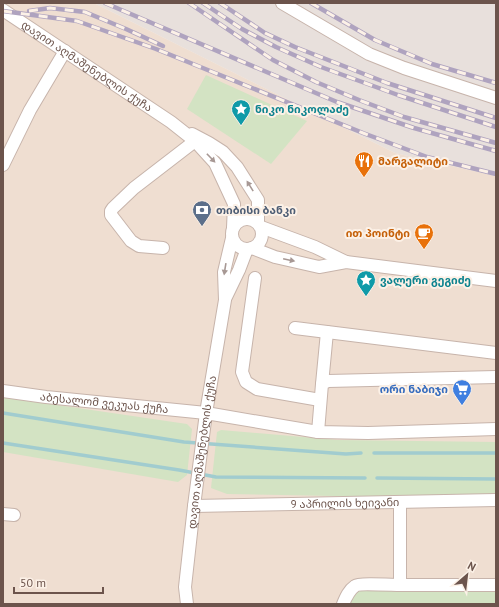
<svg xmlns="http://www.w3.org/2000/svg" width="499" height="607" viewBox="0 0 499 607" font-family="'PT Sans','Noto Sans Georgian',sans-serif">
<rect width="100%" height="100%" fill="#f8ede2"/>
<!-- residential -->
<polygon fill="#efded1" points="3,3 94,3 395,153 496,176 496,604 3,604"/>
<!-- industrial -->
<polygon fill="#e8e0dc" points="94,3 496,3 496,176 395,153"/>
<!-- green -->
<g fill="#d3e3c3">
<polygon points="206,75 307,121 271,164 187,109"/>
<polygon points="3,397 187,424 192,429 187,475 178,482 3,452"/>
<polygon points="221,430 338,440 496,442 496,494 387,497 227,494 211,488 217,432"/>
<polygon points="359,591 496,591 496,604 349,604 350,599"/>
</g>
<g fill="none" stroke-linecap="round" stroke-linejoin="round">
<!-- stream -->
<g stroke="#a1cccf" stroke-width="3.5">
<polyline points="3,413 184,442 346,454 361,453"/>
<polyline points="3,443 179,470 216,477 365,478"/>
<polyline points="374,453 496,453"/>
<polyline points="377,478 496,479"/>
</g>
<!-- minor casing -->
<g stroke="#c7b4ab" stroke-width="14">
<g id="minor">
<polyline points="282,3 369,54 404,68 496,98"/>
<path id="s1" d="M3 10 171 122 195 141 215 163 234 204 233 228"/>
<polyline points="192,134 209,143 223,152 237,167 258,200 258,223"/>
<polyline points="3,165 30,110 65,51"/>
<circle cx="247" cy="234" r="15"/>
<polyline points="261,227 315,247 346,262"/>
<polyline points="163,248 139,246 131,241 111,215 111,211 113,208 134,188 195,141"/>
<polyline points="252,248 275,257 319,267 346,262 496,281"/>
<polyline points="255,278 242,372 246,382 257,389 320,400"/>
<polyline points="226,297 239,270 247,249"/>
<polyline points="295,328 496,353"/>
<polyline points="322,384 327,332"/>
<path id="s2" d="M3 391 46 397 206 413 318 432 368 433 496 429"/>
<polyline points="318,432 322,384 328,381 496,377"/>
<polyline points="400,502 400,585 496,585"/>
<path id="s3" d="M194 506 496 500"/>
<polyline points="3,514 14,515"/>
<path id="s4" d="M187 604 185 587 194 506 206 413 225 300 224 272 232 238"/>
<path d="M343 604C346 597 349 590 355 586 359 583 392 585 400 585"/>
</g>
</g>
<!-- minor -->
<use href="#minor" stroke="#fff" stroke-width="12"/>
<!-- rail casing -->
<g stroke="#afa3bf" stroke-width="4.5">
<g id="rail">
<polyline points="105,3 337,102 414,128 496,151"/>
<polyline points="189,3 273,60 316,82 359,100 404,117 496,143"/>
<polyline points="203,3 242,29 276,47 321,67 398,95 496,127"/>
<polyline points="220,3 265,33 295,47 387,83 496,118"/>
<polyline points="311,3 375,40 432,64 496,83"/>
<polyline points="3,11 77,21 156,49 363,133 427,157 496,174"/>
<polyline points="29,11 50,8 85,12 126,29 163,46"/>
</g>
</g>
<!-- rail -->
<use href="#rail" stroke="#fcf1e7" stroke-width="3" stroke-dasharray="9" stroke-linecap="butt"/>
</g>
<!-- one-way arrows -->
<defs><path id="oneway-solid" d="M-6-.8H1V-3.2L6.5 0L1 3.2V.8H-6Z"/></defs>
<g fill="#a79894">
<use href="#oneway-solid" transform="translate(211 158) rotate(46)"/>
<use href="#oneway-solid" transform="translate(250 186) rotate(-122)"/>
<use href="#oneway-solid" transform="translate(289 260) rotate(12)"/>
<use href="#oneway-solid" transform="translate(225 269) rotate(99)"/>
</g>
<!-- icons -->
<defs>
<g id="sight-pin" transform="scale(1)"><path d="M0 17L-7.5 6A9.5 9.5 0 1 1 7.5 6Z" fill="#0f9aa8" stroke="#fcf1e7"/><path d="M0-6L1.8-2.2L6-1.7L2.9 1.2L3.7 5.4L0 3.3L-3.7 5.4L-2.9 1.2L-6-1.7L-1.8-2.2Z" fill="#fff"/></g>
<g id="restaurant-pin" transform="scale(1)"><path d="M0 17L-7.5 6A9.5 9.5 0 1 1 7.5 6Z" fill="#e8710a" stroke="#fcf1e7"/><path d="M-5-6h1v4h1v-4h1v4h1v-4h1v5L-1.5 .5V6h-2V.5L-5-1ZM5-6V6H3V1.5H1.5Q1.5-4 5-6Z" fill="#fff"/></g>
<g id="bank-pin" transform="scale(1)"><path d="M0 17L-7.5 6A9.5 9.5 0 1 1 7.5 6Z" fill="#5c6f8a" stroke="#fcf1e7"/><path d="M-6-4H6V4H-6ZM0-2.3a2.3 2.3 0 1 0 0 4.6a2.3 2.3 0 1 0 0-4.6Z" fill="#fff"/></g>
<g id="cafe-pin" transform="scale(1)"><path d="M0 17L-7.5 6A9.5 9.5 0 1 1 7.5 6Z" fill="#e8710a" stroke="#fcf1e7"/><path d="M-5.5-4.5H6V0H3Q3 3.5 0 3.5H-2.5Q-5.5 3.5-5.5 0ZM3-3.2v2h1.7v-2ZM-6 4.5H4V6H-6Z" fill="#fff"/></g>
<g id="supermarket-pin" transform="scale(1)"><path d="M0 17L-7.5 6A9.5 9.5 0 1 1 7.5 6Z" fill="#3f7fe0" stroke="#fcf1e7"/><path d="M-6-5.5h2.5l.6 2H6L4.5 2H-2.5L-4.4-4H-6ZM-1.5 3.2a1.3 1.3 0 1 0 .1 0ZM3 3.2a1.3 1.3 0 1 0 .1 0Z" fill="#fff"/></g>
</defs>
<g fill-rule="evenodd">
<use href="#sight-pin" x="241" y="109"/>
<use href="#restaurant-pin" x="364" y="161"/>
<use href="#bank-pin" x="202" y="210"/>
<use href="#cafe-pin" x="424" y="233"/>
<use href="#sight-pin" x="366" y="280"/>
<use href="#supermarket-pin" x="462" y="389"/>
</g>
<g text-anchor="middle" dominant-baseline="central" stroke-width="4" stroke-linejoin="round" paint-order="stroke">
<!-- street labels -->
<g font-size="11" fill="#6c544c" stroke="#fcf1e7">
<text stroke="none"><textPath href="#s1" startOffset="101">დავით აღმაშენებლის ქუჩა</textPath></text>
<text stroke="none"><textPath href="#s2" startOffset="102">აბესალომ ვეკუას ქუჩა</textPath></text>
<text stroke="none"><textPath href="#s4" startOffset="153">დავით აღმაშენებლის ქუჩა</textPath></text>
<text stroke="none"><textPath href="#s3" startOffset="151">9 აპრილის ხეივანი</textPath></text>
</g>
<!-- culture labels -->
<g font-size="11" font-weight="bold" fill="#0d838f" stroke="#fcf1e7" text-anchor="start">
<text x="255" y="109">ნიკო ნიკოლაძე</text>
<text x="380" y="280">ვალერი გეგიძე</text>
</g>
<!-- food labels -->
<g font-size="11" font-weight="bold" fill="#c56008" stroke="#fcf1e7" text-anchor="start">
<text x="378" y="161">მარგალიტი</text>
<text x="410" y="233" text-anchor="end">ით პოინტი</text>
</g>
<!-- service labels -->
<g font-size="11" font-weight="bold" fill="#4e5e75" stroke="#fcf1e7" text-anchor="start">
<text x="216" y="210">თიბისი ბანკი</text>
</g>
<!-- shop labels -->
<g font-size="11" font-weight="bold" fill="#366cbe" stroke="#fcf1e7" text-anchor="end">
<text x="448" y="389">ორი ნაბიჯი</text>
</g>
</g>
<!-- border -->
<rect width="499" height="607" fill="none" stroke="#6c544c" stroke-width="8"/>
<!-- north arrow -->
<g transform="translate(467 575) rotate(28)" stroke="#fcf1e7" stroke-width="3" paint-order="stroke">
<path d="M0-3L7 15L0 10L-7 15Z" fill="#6c544c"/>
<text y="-6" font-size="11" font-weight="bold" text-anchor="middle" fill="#6c544c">N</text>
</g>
<!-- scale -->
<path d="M14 587v6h89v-6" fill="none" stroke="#6c544c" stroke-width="2"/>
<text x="20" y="587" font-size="12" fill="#6c544c" stroke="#fcf1e7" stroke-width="3" paint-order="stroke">50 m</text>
</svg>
